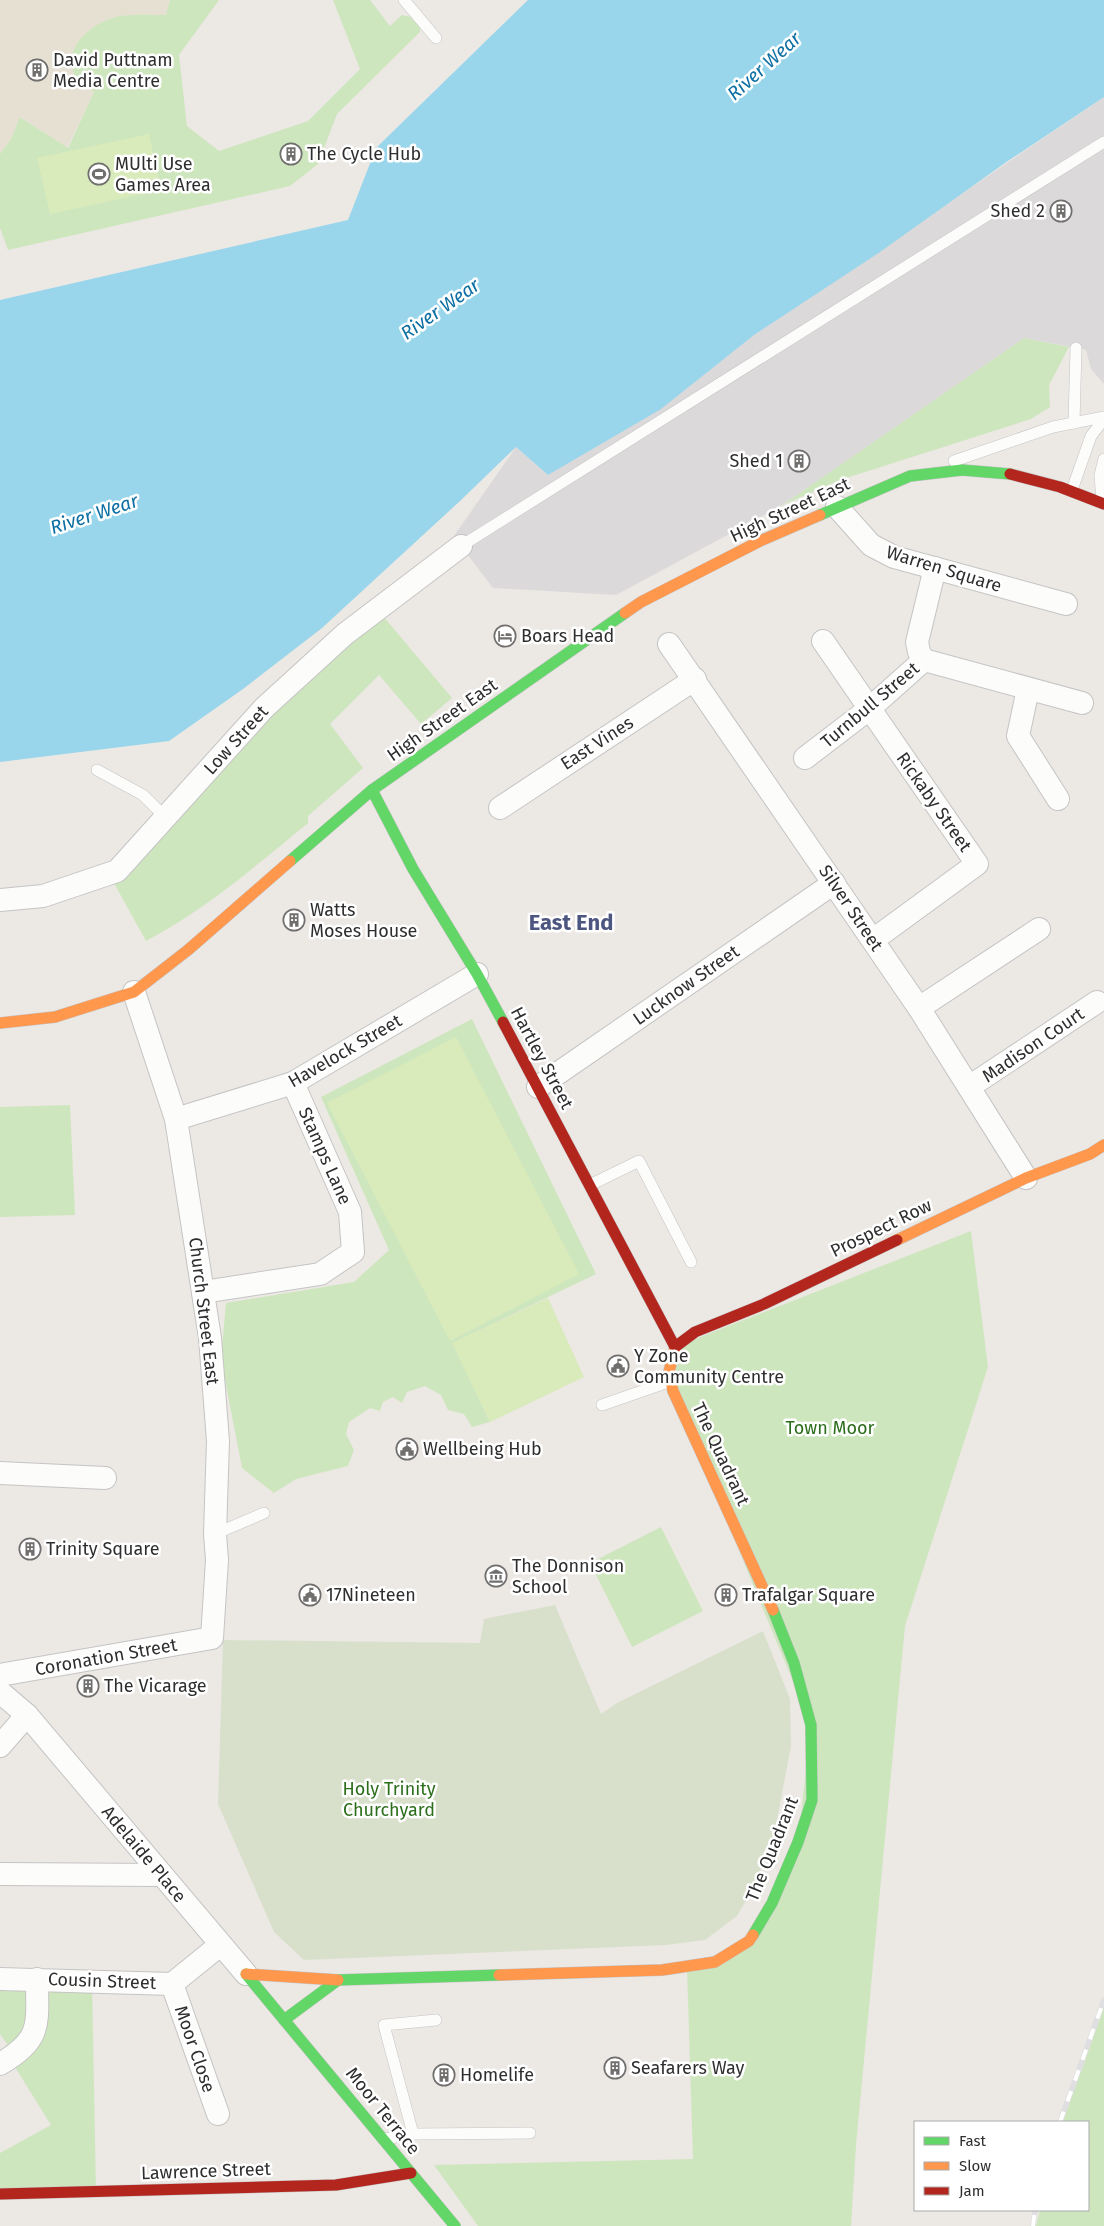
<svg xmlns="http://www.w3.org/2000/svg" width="1104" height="2226" viewBox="0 0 1104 2226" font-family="'Fira Sans',sans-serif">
<rect width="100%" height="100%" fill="#ece8e4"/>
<!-- industrial -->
<polygon fill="#dcd9db" points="1104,97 1104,384 1091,369 1086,350 1024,338 781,506 616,595 493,588 461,546 454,536 516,447 548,475"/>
<!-- education -->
<polygon fill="#e6e0d3" points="0,0 170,0 167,15 121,16 94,92 67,148 21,117 11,139 0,154"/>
<!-- green -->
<g fill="#cee6be">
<path d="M170 0H219L179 55 187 126 219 151 308 121 360 69 333 0H370L390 26 402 15 411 17 420 26V32L337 114 318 164 290 186 8 250 0 228V154L11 139 20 117 68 148 94 92C89 88 80 83 76 78 59 47 94 21 120 16 135 14 151 15 166 15Z"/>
<polygon points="1024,338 1069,347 1049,385 1050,407 1031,419 840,480 781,506"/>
<path d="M383 616 452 698 421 724 379 675 330 724 363 768 308 816V823C257 865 205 910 146 941L109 874 271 712Z"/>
<polygon points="472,1019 596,1274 453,1343 490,1422 472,1427 464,1414 448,1410 441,1395 425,1386 407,1392 402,1403 393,1397 383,1402 380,1411 370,1408 349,1422 346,1434 354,1450 348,1466 296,1479 274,1493 242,1468 221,1359 226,1303 354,1282 389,1250 321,1097"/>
<polygon points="70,1105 75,1215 0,1217 0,1107"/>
<polygon points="971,1231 988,1367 905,1626 856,2145 851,2226 478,2226 434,2165 693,2159 687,1967 748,1941 798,1842 811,1725 673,1391 675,1347"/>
<polygon points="661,1527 703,1611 632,1647 590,1563"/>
<polygon points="0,1979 92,1981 96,2192 0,2194 0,2153 51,2125 10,2059 15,2055 0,2034"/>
<polygon points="1104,2000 1104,2226 1036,2226 1040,2210 1088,2210 1088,2122 1060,2122"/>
</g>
<!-- cemetery -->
<polygon fill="#d8e0cc" points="555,1605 601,1714 617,1703 763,1631 790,1699 791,1746 773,1841 752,1890 737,1916 705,1940 666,1945 304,1960 274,1932 218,1804 223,1640 480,1643 484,1619"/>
<!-- pitch -->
<g fill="#d9eabb">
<polygon points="149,134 161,190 50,214 37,158"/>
<polygon points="456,1037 579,1274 450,1341 327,1103"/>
<polygon points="548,1298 584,1377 490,1422 452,1343"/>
</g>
<!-- water -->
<polygon fill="#99d6ec" points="528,0 1104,0 1104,97 1005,163 880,252 754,335 661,409 548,475 516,447 460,501 322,628 243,689 169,741 0,762 0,300 348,220 376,148"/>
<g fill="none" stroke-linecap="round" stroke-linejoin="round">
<!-- lane casing -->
<g stroke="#c5c4c5" stroke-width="12">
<g id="lane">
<polyline points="404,0 436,38"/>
<polyline points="1074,423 1076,348"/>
<polyline points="954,461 1053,427 1104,417"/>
<polyline points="1072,490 1091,436 1104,419"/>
<polyline points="1102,501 1100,475 1104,459"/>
<polyline points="461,546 1104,142"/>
<polyline points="97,770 143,795 166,818"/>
<polyline points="590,1185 639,1161 691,1262"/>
<polyline points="602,1405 671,1381"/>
<polyline points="215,1534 264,1513"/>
<polyline points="413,2134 384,2025 436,2020"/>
<polyline points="384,2139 413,2134 530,2133"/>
</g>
</g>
<!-- street casing -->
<g stroke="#c5c4c5" stroke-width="24">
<g id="street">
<polyline points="837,507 871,545 894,557 1066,604"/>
<polyline points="823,641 977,864 873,940"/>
<polyline points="669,644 919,1008 1026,1178"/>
<polyline points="924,660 919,652 917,642 935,568"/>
<polyline points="1028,689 1018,736 1058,799"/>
<polyline points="805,758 869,709 924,660 1082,703"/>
<polyline points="500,808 695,679"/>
<polyline points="0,900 43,896 117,871 264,708 345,634 461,546"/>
<polyline points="919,1008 1039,929"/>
<polyline points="538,1087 834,883"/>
<polyline points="969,1087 1097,1002"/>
<polyline points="176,1119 293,1083 477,974"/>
<polyline points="203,1292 320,1274 353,1252 350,1212 293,1083"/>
<polyline points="0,1473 105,1478"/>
<polyline points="0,1675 212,1638 217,1560 215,1534 218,1441 210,1338 176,1119 134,992"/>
<polyline points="0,1692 27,1715 246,1974"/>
<polyline points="0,1746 27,1715"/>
<polyline points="0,1874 162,1875"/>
<polyline points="0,1979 172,1984 220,1945"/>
<polyline points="172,1984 218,2114"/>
<path d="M0 2064C43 2039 37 2024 37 1979"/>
</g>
</g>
<!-- fast casing -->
<g stroke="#c5c4c5" stroke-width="12">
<g id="fast">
<polyline points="820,515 910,476 962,470 1010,474"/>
<polyline points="372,790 413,869 477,974 503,1022"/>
<polyline points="290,861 372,790 625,613"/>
<polyline points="753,1935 772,1903 798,1842 812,1800 811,1725 794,1663 773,1610"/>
<polyline points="246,1974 455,2226"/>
<polyline points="284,2020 338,1980 499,1975"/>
</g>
</g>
<!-- slow casing -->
<g stroke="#c5c4c5" stroke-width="12">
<g id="slow">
<polyline points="625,613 641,602 760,541 820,515"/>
<polyline points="0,1023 55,1017 134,992 188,950 290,861"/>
<polyline points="897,1240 1026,1178 1090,1154 1104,1145"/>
<polyline points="675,1347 669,1372 673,1391 773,1610"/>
<polyline points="246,1974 338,1980"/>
<polyline points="499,1975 662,1970 715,1962 749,1941 753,1935"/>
</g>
</g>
<!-- jam casing -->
<g stroke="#c5c4c5" stroke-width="12">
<g id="jam">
<polyline points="1010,474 1060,487 1104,504"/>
<polyline points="503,1022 675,1347"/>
<polyline points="675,1347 695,1332 764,1304 897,1240"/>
<polyline points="0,2194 336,2185 411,2173"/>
</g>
</g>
<!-- lane -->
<use href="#lane" stroke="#fcfcfb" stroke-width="11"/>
<!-- street -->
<use href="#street" stroke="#fcfcfb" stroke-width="22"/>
<!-- fast -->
<use href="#fast" stroke="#63d668" stroke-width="11"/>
<!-- slow -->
<use href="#slow" stroke="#ff974d" stroke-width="11"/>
<!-- jam -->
<use href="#jam" stroke="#b3261e" stroke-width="11"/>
<!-- rail casing -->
<g stroke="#dfdfe1" stroke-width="5.5">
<g id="rail">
<polyline points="1060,2122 1104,2000"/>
<polyline points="1033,2226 1035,2210"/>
</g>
</g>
<!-- rail -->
<use href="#rail" stroke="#fff" stroke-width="4" stroke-dasharray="11" stroke-linecap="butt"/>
</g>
<!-- icons -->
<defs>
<g id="building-ring" transform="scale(1.125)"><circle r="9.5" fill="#fff" stroke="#706f6e" stroke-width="1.5"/><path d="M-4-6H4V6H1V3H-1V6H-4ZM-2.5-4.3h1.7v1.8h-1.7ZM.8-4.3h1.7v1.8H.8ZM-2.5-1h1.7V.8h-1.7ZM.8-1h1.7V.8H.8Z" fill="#706f6e"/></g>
<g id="stadium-ring" transform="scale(1.125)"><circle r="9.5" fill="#fff" stroke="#706f6e" stroke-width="1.5"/><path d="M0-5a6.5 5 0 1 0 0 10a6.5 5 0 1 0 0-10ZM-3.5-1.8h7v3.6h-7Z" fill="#706f6e"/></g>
<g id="hotel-ring" transform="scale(1.125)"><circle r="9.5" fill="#fff" stroke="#706f6e" stroke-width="1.5"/><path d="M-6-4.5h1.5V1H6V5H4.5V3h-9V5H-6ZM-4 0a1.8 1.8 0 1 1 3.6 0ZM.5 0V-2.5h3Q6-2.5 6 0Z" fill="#706f6e"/></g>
<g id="civic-ring" transform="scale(1.125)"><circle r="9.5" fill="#fff" stroke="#706f6e" stroke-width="1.5"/><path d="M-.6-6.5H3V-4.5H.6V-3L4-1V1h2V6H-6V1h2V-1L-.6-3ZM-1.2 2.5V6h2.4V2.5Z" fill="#706f6e"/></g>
<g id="museum-ring" transform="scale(1.125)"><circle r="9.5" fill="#fff" stroke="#706f6e" stroke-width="1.5"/><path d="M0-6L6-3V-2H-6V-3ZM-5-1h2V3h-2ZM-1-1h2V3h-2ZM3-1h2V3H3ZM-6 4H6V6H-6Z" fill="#706f6e"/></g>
</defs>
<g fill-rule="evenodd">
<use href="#building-ring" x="37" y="70"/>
<use href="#building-ring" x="291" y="154"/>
<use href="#stadium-ring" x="99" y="174"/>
<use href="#building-ring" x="1061" y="211"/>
<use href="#building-ring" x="799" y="461"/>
<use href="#hotel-ring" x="505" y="636"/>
<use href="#building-ring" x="294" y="920"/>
<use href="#civic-ring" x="618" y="1366"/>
<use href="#civic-ring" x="407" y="1449"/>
<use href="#building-ring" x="30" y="1549"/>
<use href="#museum-ring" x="496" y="1576"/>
<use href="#civic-ring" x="310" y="1595"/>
<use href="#building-ring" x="726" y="1595"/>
<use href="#building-ring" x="88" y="1686"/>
<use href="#building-ring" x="615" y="2068"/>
<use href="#building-ring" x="444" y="2075"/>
</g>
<g text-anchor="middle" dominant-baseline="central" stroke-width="5" stroke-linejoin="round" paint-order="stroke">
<!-- poi labels -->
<g font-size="18" fill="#2e2e2e" stroke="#fff" text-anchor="start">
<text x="53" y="60">David Puttnam<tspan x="53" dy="21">Media Centre</tspan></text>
<text x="307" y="154">The Cycle Hub</text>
<text x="115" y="164">MUlti Use<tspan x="115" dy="21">Games Area</tspan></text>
<text x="1045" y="211" text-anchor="end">Shed 2</text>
<text x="783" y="461" text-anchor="end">Shed 1</text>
<text x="521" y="636">Boars Head</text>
<text x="310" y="910">Watts<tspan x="310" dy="21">Moses House</tspan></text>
<text x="634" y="1356">Y Zone<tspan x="634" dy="21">Community Centre</tspan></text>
<text x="423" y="1449">Wellbeing Hub</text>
<text x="46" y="1549">Trinity Square</text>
<text x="512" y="1566">The Donnison<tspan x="512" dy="21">School</tspan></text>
<text x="326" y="1595">17Nineteen</text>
<text x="742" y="1595">Trafalgar Square</text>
<text x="104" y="1686">The Vicarage</text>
<text x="631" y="2068">Seafarers Way</text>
<text x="460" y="2075">Homelife</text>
</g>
<!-- street labels -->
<g font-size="18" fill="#2e2e2e" stroke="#fff">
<text transform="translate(790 510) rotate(-25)">High Street East</text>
<text transform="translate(944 569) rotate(17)">Warren Square</text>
<text transform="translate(870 705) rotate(-40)">Turnbull Street</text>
<text transform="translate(442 720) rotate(-35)">High Street East</text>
<text transform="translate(236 740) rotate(-48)">Low Street</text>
<text transform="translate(597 743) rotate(-33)">East Vines</text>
<text transform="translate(934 802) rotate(55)">Rickaby Street</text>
<text transform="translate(851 908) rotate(56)">Silver Street</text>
<text transform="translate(686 985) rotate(-35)">Lucknow Street</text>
<text transform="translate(1033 1045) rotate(-34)">Madison Court</text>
<text transform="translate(345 1051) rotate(-30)">Havelock Street</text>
<text transform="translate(542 1058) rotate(62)">Hartley Street</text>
<text transform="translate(325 1156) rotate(66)">Stamps Lane</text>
<text transform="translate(881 1228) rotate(-26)">Prospect Row</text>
<text transform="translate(204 1311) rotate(83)">Church Street East</text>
<text transform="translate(721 1454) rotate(65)">The Quadrant</text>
<text transform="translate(106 1657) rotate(-10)">Coronation Street</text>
<text transform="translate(772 1849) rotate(-68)">The Quadrant</text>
<text transform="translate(144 1854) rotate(50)">Adelaide Place</text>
<text transform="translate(102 1981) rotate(2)">Cousin Street</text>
<text transform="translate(195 2049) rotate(71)">Moor Close</text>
<text transform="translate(383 2111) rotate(51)">Moor Terrace</text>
<text transform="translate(206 2171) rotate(-2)">Lawrence Street</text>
</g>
<!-- park labels -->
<g font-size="18" fill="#2c6e1b" stroke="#fff">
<text x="830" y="1428">Town Moor</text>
<text x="389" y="1789">Holy Trinity<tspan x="389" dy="21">Churchyard</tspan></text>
</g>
<!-- water labels -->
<g font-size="19" font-style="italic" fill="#0d6fa3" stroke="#fff">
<text transform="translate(764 66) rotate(-42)">River Wear</text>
<text transform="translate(440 309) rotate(-35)">River Wear</text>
<text transform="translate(94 514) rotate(-18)">River Wear</text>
</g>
<!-- district labels -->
<g font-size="22" font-weight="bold" fill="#4d5680" stroke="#fff">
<text x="571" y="922">East End</text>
</g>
</g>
<!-- legend -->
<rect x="914" y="2121" width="175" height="90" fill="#ffffff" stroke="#ababab"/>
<rect x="924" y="2137" width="25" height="8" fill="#63d668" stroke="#ababab"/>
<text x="959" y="2146" font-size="15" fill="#2e2e2e">Fast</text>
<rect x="924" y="2162" width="25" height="8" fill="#ff974d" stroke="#ababab"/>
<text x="959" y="2171" font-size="15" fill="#2e2e2e">Slow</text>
<rect x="924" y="2187" width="25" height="8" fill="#b3261e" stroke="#ababab"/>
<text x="959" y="2196" font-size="15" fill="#2e2e2e">Jam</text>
</svg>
